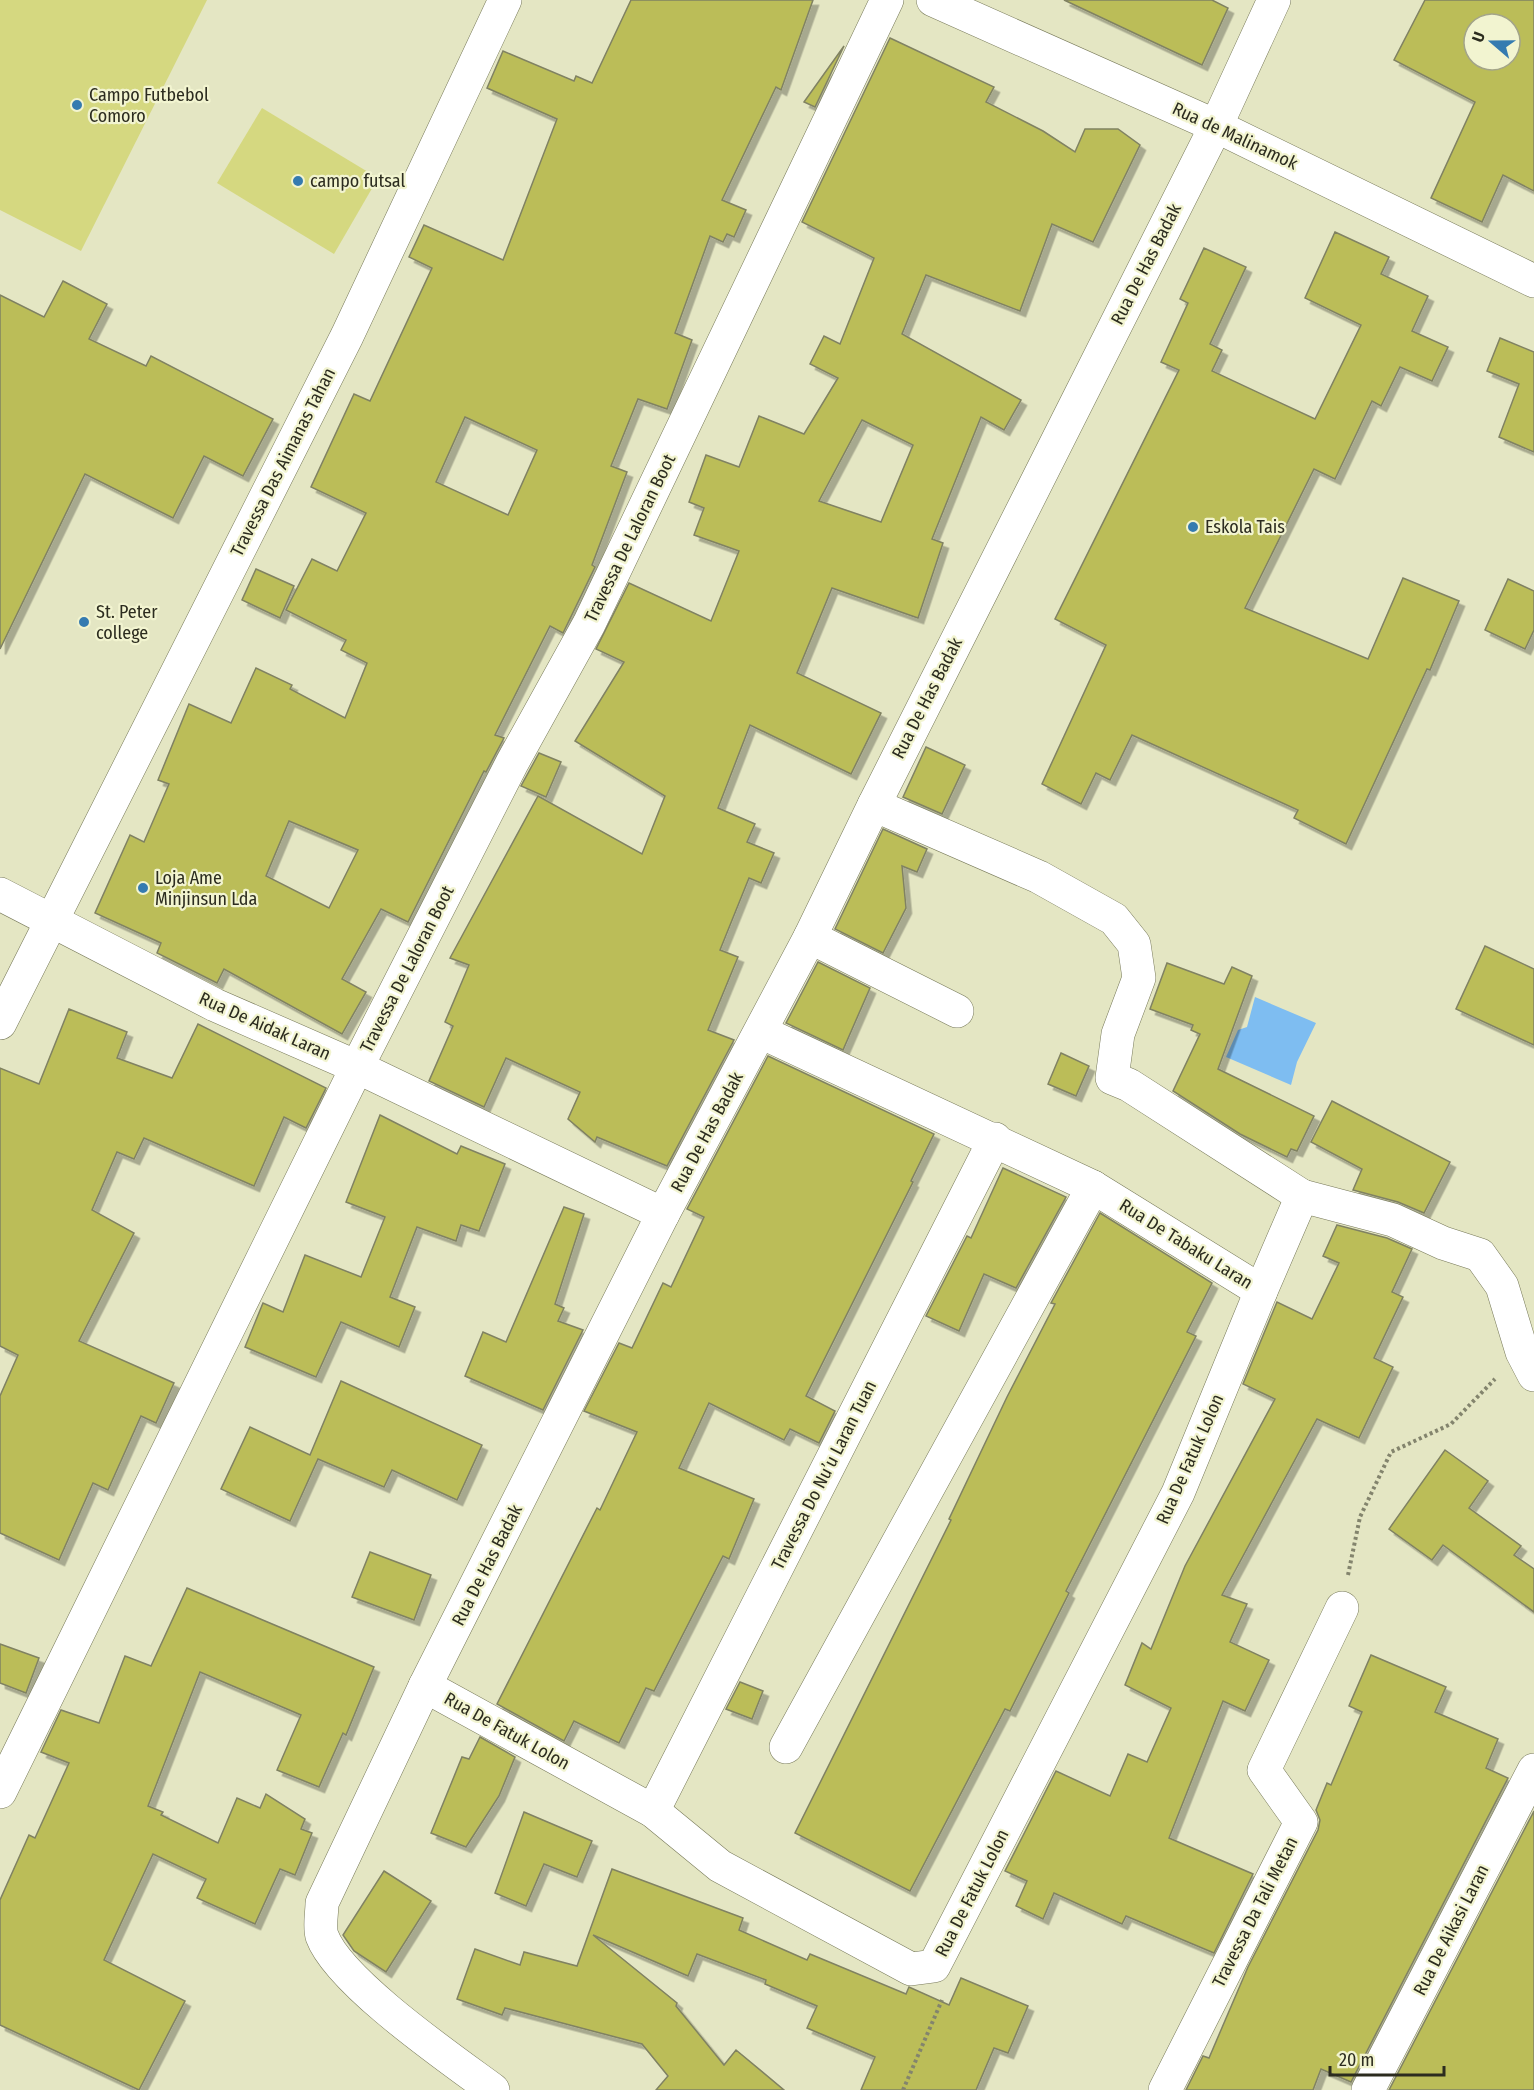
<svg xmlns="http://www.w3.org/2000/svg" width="1534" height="2090" viewBox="0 0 1534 2090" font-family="'Fira Sans Condensed',sans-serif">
<defs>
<filter id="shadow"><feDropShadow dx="5.5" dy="5.5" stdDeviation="0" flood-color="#0004"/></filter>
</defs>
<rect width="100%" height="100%" fill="#e4e6c3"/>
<!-- green -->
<g fill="#d5d880">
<polygon points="0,0 207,0 81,251 0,210"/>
<polygon points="262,108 378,178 334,254 217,183"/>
</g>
<!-- water -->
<polygon fill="#7ebdf1" points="1255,997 1316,1023 1297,1062 1291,1085 1226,1057 1238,1030 1247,1027"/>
<!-- building -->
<g fill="#bbbd59" stroke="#808262" stroke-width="1.5" fill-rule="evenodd" filter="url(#shadow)">
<path d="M631 0H813L781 90 776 87 722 200 746 210 734 237 727 234 723 242 710 236 675 333 692 340 667 409 638 399 611 466 627 472 592 565 595 567 563 633 550 626 495 735 504 738 486 772 484 771 408 922 381 909 342 979 366 992 342 1034 224 969 217 983 157 953 161 943 95 913 130 835 144 842 169 784 158 780 189 704 231 723 256 668 292 685 290 689 345 718 367 663 341 650 346 640 286 610 312 559 337 571 366 513 311 487 354 394 370 401 432 268 409 257 424 225 503 260 557 119 487 88 503 51 574 81 576 76 592 83ZM465 417 537 450 508 515 436 482ZM289 821 358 850 329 908 266 876Z"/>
<polygon points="1064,0 1212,0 1228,8 1202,65"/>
<path d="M1425 0H1534V191L1503 175 1482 222 1431 198 1475 102 1394 60ZM1474 24H1510V60H1474Z"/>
<path d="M890 38 994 87 986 102 1043 131 1075 152 1085 129H1118L1140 145 1093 242 1052 224 1020 311 926 275 902 334 1021 400 1004 430 981 417 932 539 943 543 918 618 832 588 797 673 881 713 851 774 750 725 718 808 755 824 747 842 774 853 761 883 749 878 720 950 738 957 708 1030 734 1040 667 1166 597 1137 595 1142 568 1119 580 1092 506 1058 484 1107 429 1081 453 1026 445 1022 469 965 450 958 538 796 642 854 665 796 575 741 624 662 596 649 629 583 711 621 739 551 694 535 704 508 689 502 706 455 739 467 759 416 804 434 838 378 810 364 824 336 840 344 874 258 802 222ZM862 420 913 445 881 522 819 501Z"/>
<polygon points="844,46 815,107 804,102"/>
<polygon points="1335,232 1389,257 1381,274 1428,296 1412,331 1448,347 1432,381 1400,367 1381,406 1372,401 1335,479 1314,469 1245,608 1368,659 1403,578 1459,601 1430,670 1427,669 1346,844 1294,818 1298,810 1132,735 1110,780 1096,773 1081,804 1042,784 1106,645 1055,619 1179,370 1161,362 1188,303 1180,299 1204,248 1246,267 1210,344 1222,350 1212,371 1315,419 1361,325 1305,298"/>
<polygon points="63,281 107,304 89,339 146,366 151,356 273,419 243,476 204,456 173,518 85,474 0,649 0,295 44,317"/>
<polygon points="1500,338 1534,352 1534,452 1499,437 1519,384 1487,371"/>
<polygon points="256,569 294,586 280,618 242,600"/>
<polygon points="1508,579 1534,591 1534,630 1525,649 1485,630"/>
<polygon points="926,747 965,765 942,814 903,797"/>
<polygon points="539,753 561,762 546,797 521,786"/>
<polygon points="883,829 927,849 917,872 902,866 906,908 883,953 835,929"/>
<polygon points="1485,946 1534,969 1534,1045 1456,1009"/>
<polygon points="818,962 870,988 843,1050 786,1023"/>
<polygon points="1167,963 1224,984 1232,967 1252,976 1218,1069 1314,1116 1297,1151 1291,1149 1287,1157 1240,1134 1173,1091 1200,1034 1191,1030 1193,1025 1150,1009"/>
<polygon points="69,1009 127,1032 117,1058 172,1078 198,1024 326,1088 306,1128 284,1117 254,1186 144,1138 134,1159 117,1152 92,1210 134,1233 79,1341 174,1383 156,1423 141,1416 108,1490 93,1483 59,1560 0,1533 0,1396 18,1355 0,1346 0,1068 39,1084"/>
<polygon points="1061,1053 1089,1066 1076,1096 1048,1084"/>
<polygon points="768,1056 934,1134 911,1181 913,1182 806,1396 835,1411 819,1443 790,1429 784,1440 709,1403 679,1468 754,1499 729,1559 723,1556 654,1691 646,1688 619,1743 574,1721 564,1741 497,1704 597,1508 600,1510 637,1432 584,1411 619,1343 632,1348 663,1283 671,1287 704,1217 687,1209"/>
<polygon points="1332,1101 1450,1162 1424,1213 1398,1202 1353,1190 1362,1169 1311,1142"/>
<polygon points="380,1115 457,1154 461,1146 505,1164 479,1231 461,1225 456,1241 417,1227 390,1297 415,1307 399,1347 341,1322 316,1377 245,1347 263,1303 283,1312 305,1255 361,1277 385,1217 346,1202"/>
<polygon points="1003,1168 1066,1197 1016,1288 984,1274 959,1331 926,1316 967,1236 971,1238"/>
<polygon points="564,1207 584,1214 555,1304 564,1308 558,1321 583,1330 543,1410 465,1376 483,1332 506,1342"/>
<polygon points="1100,1213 1212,1283 1187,1332 1196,1336 1066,1591 1069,1593 1010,1711 1005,1709 910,1891 795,1833 951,1520 949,1519 1007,1397 1055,1304 1051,1303"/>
<polygon points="1337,1225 1387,1238 1412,1249 1392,1292 1403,1297 1374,1358 1393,1367 1359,1438 1317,1419 1222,1595 1247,1604 1230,1642 1269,1660 1245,1711 1223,1701 1169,1838 1253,1874 1214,1953 1126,1916 1122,1924 1054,1893 1043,1919 1016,1906 1027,1881 1005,1871 1056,1771 1110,1796 1128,1754 1147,1762 1171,1708 1125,1685 1142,1643 1151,1649 1185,1566 1275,1399 1243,1384 1277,1302 1312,1319 1339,1263 1323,1256"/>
<polygon points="341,1381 482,1445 457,1500 392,1470 384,1487 318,1459 290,1521 221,1489 250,1427 310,1455"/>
<polygon points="1445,1450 1488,1481 1469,1508 1521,1546 1514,1555 1534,1569 1534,1612 1443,1545 1432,1560 1389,1529"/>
<polygon points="370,1552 431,1575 414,1620 352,1597"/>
<polygon points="187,1588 374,1667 346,1735 343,1733 319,1787 277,1770 301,1715 200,1672 148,1806 163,1812 161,1815 218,1843 237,1798 260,1808 266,1794 305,1819 301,1829 312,1833 295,1875 280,1869 255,1924 197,1898 206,1879 153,1854 104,1960 185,2001 139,2090 0,2025 0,1900 29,1835 35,1838 69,1763 41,1752 61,1710 99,1723 125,1656 151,1666"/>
<polygon points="0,1644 39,1658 26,1693 0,1683"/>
<polygon points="1371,1655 1446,1687 1435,1712 1498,1739 1486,1768 1508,1778 1351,2082 1321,2069 1313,2090 1186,2090 1203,2056 1209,2058 1248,1967 1318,1830 1320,1820 1316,1810 1327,1783 1331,1785 1362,1712 1349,1706"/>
<polygon points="740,1682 763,1691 752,1719 726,1709"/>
<polygon points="480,1737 515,1757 499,1796 466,1847 431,1833 462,1757 469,1759"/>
<polygon points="1534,1811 1534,2090 1389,2090"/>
<polygon points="524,1812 592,1841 577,1877 544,1864 526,1906 495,1893"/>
<polygon points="612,1869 743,1918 739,1930 807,1960 810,1954 906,1994 909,1987 949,2005 961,1978 1028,2006 1008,2053 994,2048 976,2090 861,2090 875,2057 807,2028 817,2006 765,1984 766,1980 697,1954 688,1976 593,1935 677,2003 676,2006 724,2065 736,2050 784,2090 656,2090 668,2076 642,2044 505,2008 502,2015 457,1999 475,1949 520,1965 524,1952 577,1966"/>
<polygon points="384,1871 431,1901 386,1972 354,1951 343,1935"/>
</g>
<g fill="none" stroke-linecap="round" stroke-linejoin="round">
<!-- minor casing -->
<g stroke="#777959" stroke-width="34">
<g id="minor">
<polyline points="933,0 1216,126 1534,281"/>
<polyline points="874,805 1039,877 1114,919 1134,944 1139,978 1118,1034 1112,1078 1129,1085 1302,1196"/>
<polyline points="0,894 215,1005 357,1067 663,1214"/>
<polyline points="810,937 957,1011"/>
<polyline points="0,1023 347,336 505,0"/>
<polyline points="761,1032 1093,1187 1261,1291 1302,1196 1393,1220 1443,1243 1480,1255 1502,1286 1522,1352 1534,1375"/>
<polyline points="425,1686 653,1811 720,1866 911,1969 934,1966 1178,1493 1261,1291"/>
<polyline points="786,1747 1093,1187"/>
<polyline points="0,1792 357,1067 512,763 589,624 887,0"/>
<polyline points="653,1811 995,1139"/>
<path d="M493 2090C451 2059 339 1982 322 1936 319 1927 322 1913 322 1903L425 1686 663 1214 810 937 874 805 1216 126 1274 0"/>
<polyline points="1165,2090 1301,1822 1264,1770 1342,1608"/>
<polyline points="1368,2090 1534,1770"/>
</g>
</g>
<!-- path -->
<g stroke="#83846d" stroke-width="4" stroke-dasharray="3 3" stroke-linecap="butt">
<polyline points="1348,1575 1360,1517 1391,1452 1451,1424 1495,1379"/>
<polyline points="903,2090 942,2000"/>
</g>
<!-- minor -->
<use href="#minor" stroke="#fff" stroke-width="33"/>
</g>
<!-- markers -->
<g fill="#357bb0" stroke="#f2f4d0" stroke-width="2">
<circle cx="77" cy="105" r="6"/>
<circle cx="298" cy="181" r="6"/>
<circle cx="1193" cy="527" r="6"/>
<circle cx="84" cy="622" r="6"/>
<circle cx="143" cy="888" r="6"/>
</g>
<g text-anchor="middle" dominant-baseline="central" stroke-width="4.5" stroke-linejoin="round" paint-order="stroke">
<!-- poi labels -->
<g font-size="18" fill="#2c2c1f" stroke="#f2f4d0" text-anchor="start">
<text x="89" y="95">Campo Futbebol<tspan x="89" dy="21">Comoro</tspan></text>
<text x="310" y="181">campo futsal</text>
<text x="1205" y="527">Eskola Tais</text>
<text x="96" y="612">St. Peter<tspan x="96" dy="21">college</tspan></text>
<text x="155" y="878">Loja Ame<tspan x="155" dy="21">Minjinsun Lda</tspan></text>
</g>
<!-- street labels -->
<g font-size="18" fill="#2c2c1f" stroke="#f2f4d0">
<text transform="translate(1235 136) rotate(25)">Rua de Malinamok</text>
<text transform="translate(1146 264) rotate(-63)">Rua De Has Badak</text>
<text transform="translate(283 462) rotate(-63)">Travessa Das Aimanas Tahan</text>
<text transform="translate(630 538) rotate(-64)">Travessa De Laloran Boot</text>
<text transform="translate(927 698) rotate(-63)">Rua De Has Badak</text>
<text transform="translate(407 969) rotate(-63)">Travessa De Laloran Boot</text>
<text transform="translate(265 1026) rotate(24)">Rua De Aidak Laran</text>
<text transform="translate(707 1132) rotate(-62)">Rua De Has Badak</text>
<text transform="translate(1186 1244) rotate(32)">Rua De Tabaku Laran</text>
<text transform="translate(1190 1459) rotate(-66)">Rua De Fatuk Lolon</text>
<text transform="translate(824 1475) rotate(-63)">Travessa Do Nu’u Laran Tuan</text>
<text transform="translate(487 1565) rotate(-63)">Rua De Has Badak</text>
<text transform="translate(507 1731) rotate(29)">Rua De Fatuk Lolon</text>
<text transform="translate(972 1893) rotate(-63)">Rua De Fatuk Lolon</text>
<text transform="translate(1255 1912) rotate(-63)">Travessa Da Tali Metan</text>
<text transform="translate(1451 1930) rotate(-63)">Rua De Aikasi Laran</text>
</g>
</g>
<!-- north arrow -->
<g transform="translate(1492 42) rotate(290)"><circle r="28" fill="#f2f4d0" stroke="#a3a489" stroke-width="1.5"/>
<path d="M0-4.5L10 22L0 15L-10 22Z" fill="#357bb0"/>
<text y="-9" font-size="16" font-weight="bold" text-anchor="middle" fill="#2c2c1f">U</text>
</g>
<!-- scale -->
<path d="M1330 2066v9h114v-9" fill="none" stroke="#2c2c1f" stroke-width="3"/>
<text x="1339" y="2066" font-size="18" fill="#2c2c1f" stroke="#f2f4d0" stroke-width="4.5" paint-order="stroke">20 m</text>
</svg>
